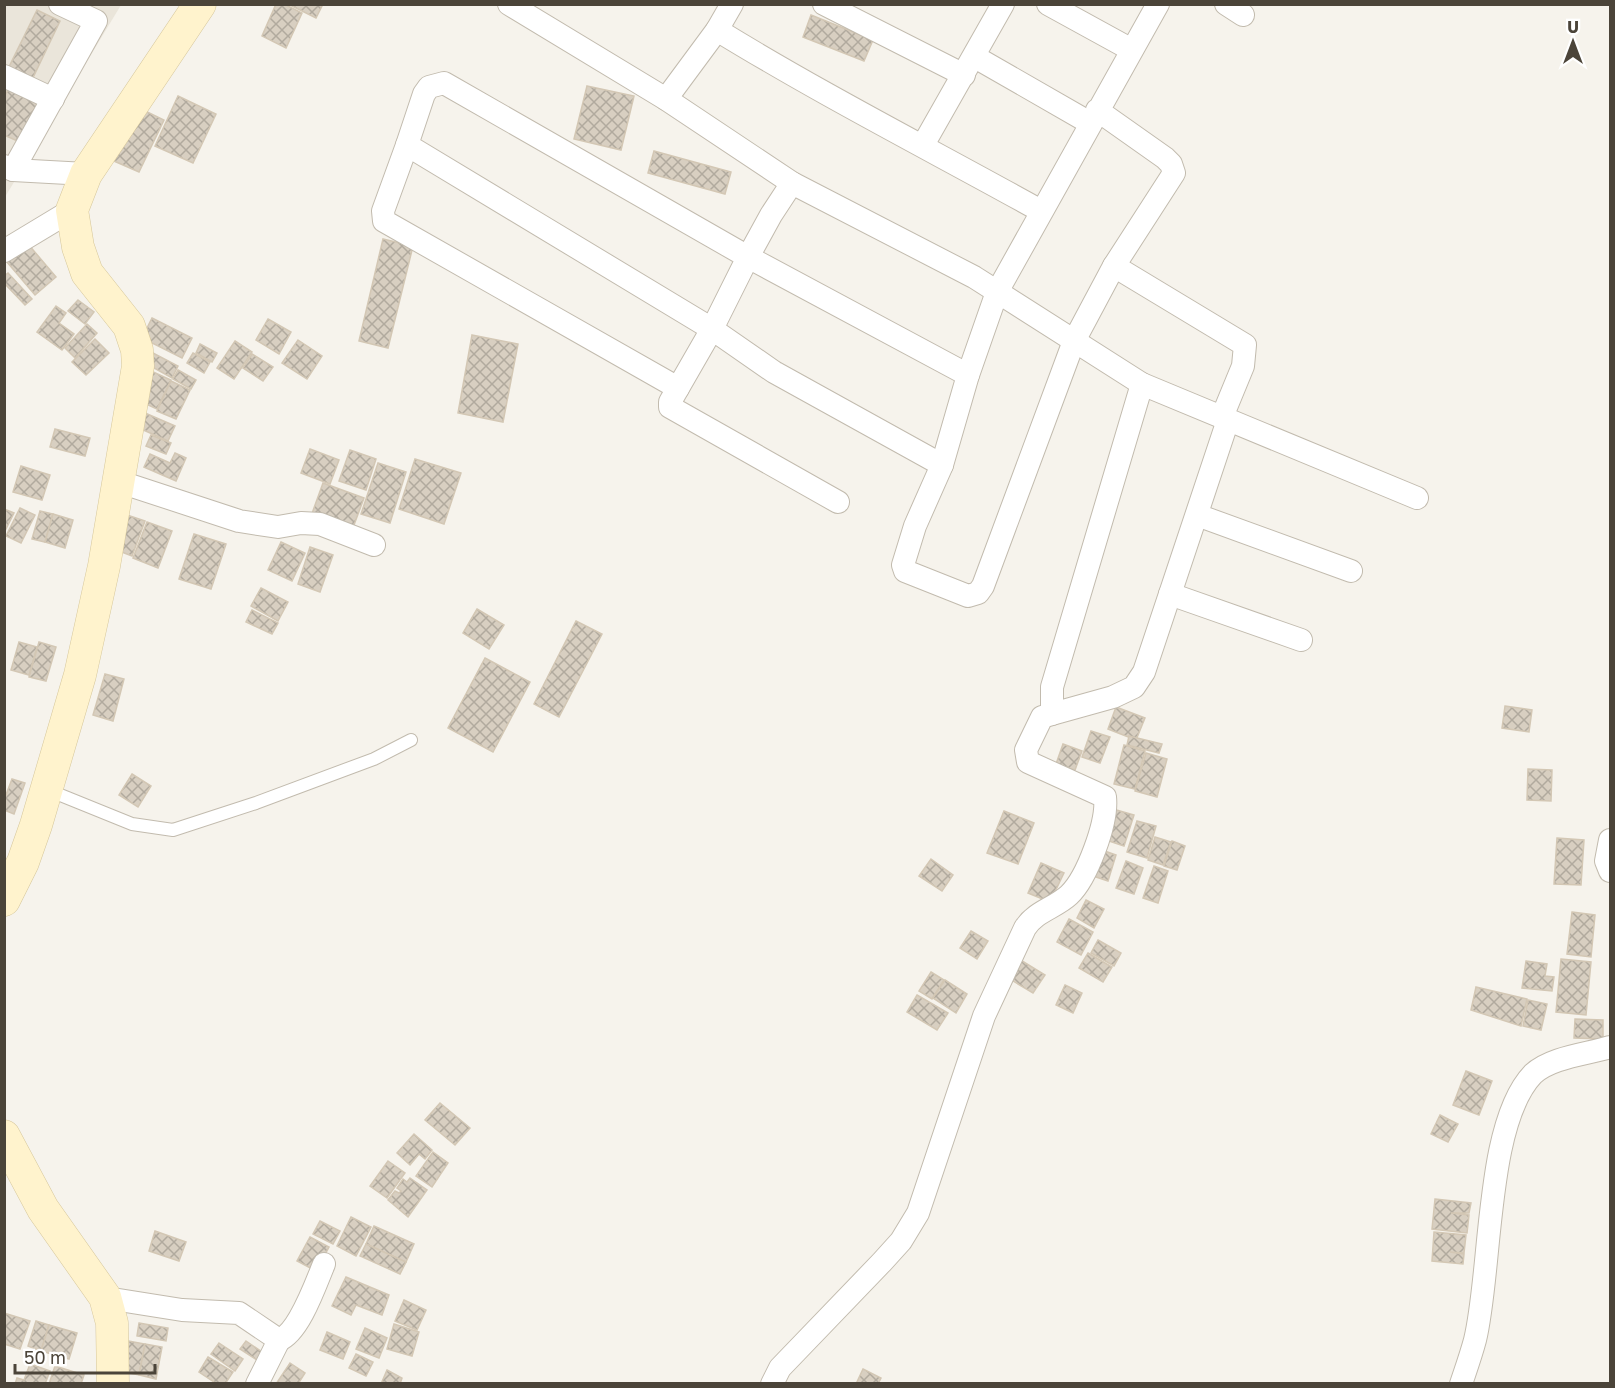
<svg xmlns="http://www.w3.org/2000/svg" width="1615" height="1388" viewBox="0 0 1615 1388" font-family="'Golos Text',sans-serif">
<defs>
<pattern id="building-cross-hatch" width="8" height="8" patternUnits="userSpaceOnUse" patternTransform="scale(1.5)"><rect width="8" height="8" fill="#d8cfc1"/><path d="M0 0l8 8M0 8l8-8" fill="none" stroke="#b1aa9e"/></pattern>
</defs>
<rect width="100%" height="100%" fill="#f6f3ec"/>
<!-- residential -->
<polygon fill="#eae5da" points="5,5 121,5 5,197"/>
<!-- building -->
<g fill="url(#building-cross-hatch)" stroke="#d3c7b4" stroke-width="1.5">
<polygon points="276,4 284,4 302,13 286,48 262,36"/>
<polygon points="288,4 323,4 316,18"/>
<polygon points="37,10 60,21 29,86 5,75"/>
<polygon points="811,15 873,40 864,61 803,37"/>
<polygon points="13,81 44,101 22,143 4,135 4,97"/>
<polygon points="587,86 634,96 621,150 574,139"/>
<polygon points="178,96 216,114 193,163 155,146"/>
<polygon points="139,108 164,120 139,172 114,161"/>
<polygon points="654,151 731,172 725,194 648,173"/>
<polygon points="383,239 413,246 388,348 359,341"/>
<polygon points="28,244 56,277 35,295 7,262"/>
<polygon points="8,273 32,299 25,305 4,283 4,276"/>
<polygon points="78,300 94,312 85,324 68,311"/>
<polygon points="56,306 66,313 59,323 74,334 62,350 37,332"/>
<polygon points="152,318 192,338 182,358 142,338"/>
<polygon points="268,319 291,332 279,354 256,340"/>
<polygon points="87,324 97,333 75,358 65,348"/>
<polygon points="472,335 518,344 503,422 458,413"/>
<polygon points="95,339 109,353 86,375 72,362"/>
<polygon points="298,340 322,356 307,379 282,363"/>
<polygon points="235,341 252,352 234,379 217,368"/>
<polygon points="200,344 217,353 212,362 196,353"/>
<polygon points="151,352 178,366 172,378 145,363"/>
<polygon points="193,353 210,362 204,373 187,363"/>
<polygon points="252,354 273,367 263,381 243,368"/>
<polygon points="178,370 196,380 191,389 173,379"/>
<polygon points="151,371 171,380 157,409 137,400"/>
<polygon points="171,381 190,390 176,419 157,411"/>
<polygon points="145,413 175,426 168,441 139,428"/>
<polygon points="55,429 90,438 85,456 50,447"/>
<polygon points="151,435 171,443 166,454 146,446"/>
<polygon points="310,449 339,460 330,484 301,473"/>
<polygon points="350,450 376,459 366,490 339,481"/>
<polygon points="175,453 186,458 176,481 144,467 150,454 170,463"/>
<polygon points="415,459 461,473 444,524 399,509"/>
<polygon points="378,463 406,472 390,523 361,514"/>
<polygon points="21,466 50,475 42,500 13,492"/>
<polygon points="323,483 364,498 351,533 310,519"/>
<polygon points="20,508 35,515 21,543 6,536"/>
<polygon points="4,509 14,513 4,533"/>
<polygon points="40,511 53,514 45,542 32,539"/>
<polygon points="53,514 73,520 65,548 45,542"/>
<polygon points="127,515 145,521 132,556 114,549"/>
<polygon points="147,522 172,531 158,568 133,558"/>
<polygon points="194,534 226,544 211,589 179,579"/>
<polygon points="281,542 305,553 292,581 268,570"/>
<polygon points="310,547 333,555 320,592 298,584"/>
<polygon points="261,588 288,602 278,621 251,606"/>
<polygon points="477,609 504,625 489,649 463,633"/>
<polygon points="252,610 278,623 272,634 246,622"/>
<polygon points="576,621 602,634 559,717 534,704"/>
<polygon points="19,642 37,647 29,675 11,670"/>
<polygon points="39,642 56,647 46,681 29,677"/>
<polygon points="485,658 530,682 493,752 448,728"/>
<polygon points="105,674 124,679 113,721 93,715"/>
<polygon points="1505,706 1532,710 1529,732 1502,728"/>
<polygon points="1116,707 1145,718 1136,740 1108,729"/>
<polygon points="1091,731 1110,737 1100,763 1082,757"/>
<polygon points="1129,736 1162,744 1159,753 1127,745"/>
<polygon points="1063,744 1082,751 1075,770 1056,764"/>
<polygon points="1124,745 1145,751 1135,789 1114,784"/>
<polygon points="1146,753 1167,759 1157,797 1135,791"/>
<polygon points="1528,769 1552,770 1551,801 1527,800"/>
<polygon points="132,774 151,786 138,807 119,795"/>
<polygon points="12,779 25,783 14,814 4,810 4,800"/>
<polygon points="1113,809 1134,815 1124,846 1103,839"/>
<polygon points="1004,811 1034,823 1018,864 987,853"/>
<polygon points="1137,821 1156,826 1147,858 1127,852"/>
<polygon points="1155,837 1171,842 1163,865 1148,860"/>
<polygon points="1557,838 1584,840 1581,885 1554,884"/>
<polygon points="1172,841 1185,846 1177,870 1164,866"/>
<polygon points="1099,849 1116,855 1108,881 1090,875"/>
<polygon points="931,859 953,875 942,891 919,876"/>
<polygon points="1126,861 1143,868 1134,894 1116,888"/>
<polygon points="1041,863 1064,873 1050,902 1028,893"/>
<polygon points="1154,866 1168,871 1158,903 1143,898"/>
<polygon points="1086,900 1104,909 1094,928 1077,918"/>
<polygon points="1572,912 1595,915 1591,957 1567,954"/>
<polygon points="1069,919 1093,932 1081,955 1057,942"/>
<polygon points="971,931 988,941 977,959 960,948"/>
<polygon points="1098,940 1121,953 1114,966 1091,953"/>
<polygon points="1088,953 1112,967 1103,982 1079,968"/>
<polygon points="1014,956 1045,975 1033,993 1003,975"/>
<polygon points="1561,959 1591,962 1586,1015 1556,1012"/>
<polygon points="1526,961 1547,964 1545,976 1554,977 1552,991 1522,988"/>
<polygon points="931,972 944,980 932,999 919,991"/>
<polygon points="945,980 967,994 956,1013 933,998"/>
<polygon points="1065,985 1082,993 1073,1013 1056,1005"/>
<polygon points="1476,987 1527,999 1521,1026 1471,1010"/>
<polygon points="917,995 948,1013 937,1030 907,1012"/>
<polygon points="1528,1000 1547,1004 1541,1030 1523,1026"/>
<polygon points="1575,1019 1603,1020 1603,1039 1574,1038"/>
<polygon points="1466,1071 1492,1081 1479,1115 1453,1105"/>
<polygon points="440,1103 470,1128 455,1145 425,1120"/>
<polygon points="1440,1115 1458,1124 1448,1142 1431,1134"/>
<polygon points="414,1134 432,1150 425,1159 419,1154 410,1165 397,1153"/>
<polygon points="433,1152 448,1163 432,1187 416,1176"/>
<polygon points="388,1161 405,1173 387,1198 370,1186"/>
<polygon points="410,1178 427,1190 408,1217 388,1200 395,1191 399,1193 401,1191 397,1188 403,1179 407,1182"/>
<polygon points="1435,1199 1471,1203 1469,1213 1451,1213 1469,1215 1467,1233 1432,1229"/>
<polygon points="351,1217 371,1227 356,1256 337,1246"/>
<polygon points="320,1221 340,1231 333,1244 313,1234"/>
<polygon points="374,1226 414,1244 406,1262 366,1244"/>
<polygon points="155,1231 186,1242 179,1261 149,1251"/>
<polygon points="1434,1232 1466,1235 1464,1253 1450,1252 1464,1254 1463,1264 1432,1261"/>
<polygon points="310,1237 329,1247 316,1271 297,1261"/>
<polygon points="366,1244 406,1262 400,1274 360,1256"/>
<polygon points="346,1277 389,1295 382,1315 356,1305 351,1315 332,1306"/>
<polygon points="404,1300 426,1310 417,1330 395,1321"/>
<polygon points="4,1313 30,1321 20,1349 4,1344"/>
<polygon points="36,1321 49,1325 41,1351 28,1346"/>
<polygon points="139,1323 168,1328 166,1341 137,1336"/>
<polygon points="394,1324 419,1332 412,1356 387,1349"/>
<polygon points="49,1325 77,1333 69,1359 41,1351"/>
<polygon points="365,1328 387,1338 379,1358 356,1349"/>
<polygon points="327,1332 350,1342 343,1359 320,1350"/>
<polygon points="123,1340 145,1344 139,1375 117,1371"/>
<polygon points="246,1341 262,1352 257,1360 240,1349"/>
<polygon points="219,1343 243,1359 235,1371 211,1354"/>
<polygon points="145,1344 162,1347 156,1379 139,1375"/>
<polygon points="356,1354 373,1362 366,1376 349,1368"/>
<polygon points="208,1357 233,1372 225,1384 217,1384 199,1372"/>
<polygon points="290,1363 305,1373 298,1384 276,1384"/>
<polygon points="30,1364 50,1371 45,1384 15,1384 17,1378 24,1380"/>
<polygon points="55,1366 84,1375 81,1384 49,1384"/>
<polygon points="863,1369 881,1378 878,1384 856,1384"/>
<polygon points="387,1370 402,1378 400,1384 381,1384"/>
</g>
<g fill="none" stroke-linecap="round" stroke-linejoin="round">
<!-- lane casing -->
<g stroke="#c2bbae" stroke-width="14">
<polyline id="lane" points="48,790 132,824 173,830 256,803 374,759 411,740"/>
</g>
<!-- street casing -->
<g stroke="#c2bbae" stroke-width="24">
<g id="street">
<polyline points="509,4 666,99 792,183 974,277 1142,384 1417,498"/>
<polyline points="824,4 964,75"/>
<polyline points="1048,4 1130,49"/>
<polyline points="1226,4 1243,15"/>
<path d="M717 30C823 95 933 151 1041 211"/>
<polyline points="975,57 1090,123"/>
<polyline points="4,76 53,99"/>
<polygon points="444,83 748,257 712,329 407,145 424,94 429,87"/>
<polyline points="666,99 717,30 732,4"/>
<polyline points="1097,110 1165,158 1171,164 1174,173 1114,266 1074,341 983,586 978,593 968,596 905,571 903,565 915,526 942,465 968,375 997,292 1158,4"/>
<polyline points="407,145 383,211 384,221 678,388"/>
<polyline points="923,145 1003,4"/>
<polyline points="4,166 13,170 86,174"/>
<polyline points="13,170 96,21 60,4"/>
<polyline points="792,183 771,215 748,257 968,375"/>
<polyline points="4,251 72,210"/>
<polyline points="1114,266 1245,345 1243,366 1222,417"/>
<polyline points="117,481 239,521 278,527 301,523 320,524 374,545"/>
<polyline points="838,502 670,407 670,402 712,329 774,372 942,465"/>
<polyline points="1197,515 1351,571"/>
<polyline points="1170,594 1301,640"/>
<polyline points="1052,714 1113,697 1134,687 1144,672 1228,420"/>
<polyline points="1610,840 1606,861 1610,871"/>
<path d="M108 1305 110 1301 119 1300 182 1310 239 1313 279 1340C299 1333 316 1283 324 1264"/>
<polyline points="257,1384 279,1340"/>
<path d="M772 1384 780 1368 882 1262 901 1241 918 1213 984 1016 1025 928C1036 911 1055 908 1069 895 1087 878 1108 822 1105 797L1028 762 1026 750 1042 717 1052 714V687L1142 384"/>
<path d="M1461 1384C1466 1369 1471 1355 1475 1340 1492 1271 1485 1124 1533 1074 1551 1057 1588 1054 1610 1047"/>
</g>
</g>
<!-- secondary casing -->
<g stroke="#d6c79b" stroke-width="33">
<g id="secondary">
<polyline points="4,900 23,862 36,825 80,675 104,566 138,366 137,350 129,326 87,273 78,247 72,210 86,174 200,4"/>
<polyline points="4,1136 43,1209 105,1297 112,1323 113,1384"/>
</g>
</g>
<!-- lane -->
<use href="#lane" stroke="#fff" stroke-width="12"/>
<!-- street -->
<use href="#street" stroke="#fff" stroke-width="22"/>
<!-- secondary -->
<use href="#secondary" stroke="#fff3cd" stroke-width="32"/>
</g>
<!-- border -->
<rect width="1615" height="1388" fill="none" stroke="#4b4439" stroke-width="12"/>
<!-- north arrow -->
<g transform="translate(1573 42)" stroke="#ffffff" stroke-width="4.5" paint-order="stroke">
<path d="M0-4.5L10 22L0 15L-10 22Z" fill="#4b4439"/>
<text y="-9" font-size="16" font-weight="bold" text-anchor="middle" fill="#4b4439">U</text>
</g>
<!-- scale -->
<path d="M15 1364v9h140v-9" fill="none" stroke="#4b4439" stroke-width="3"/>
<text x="24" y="1364" font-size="18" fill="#4b4439" stroke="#ffffff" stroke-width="4.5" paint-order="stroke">50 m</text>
</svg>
